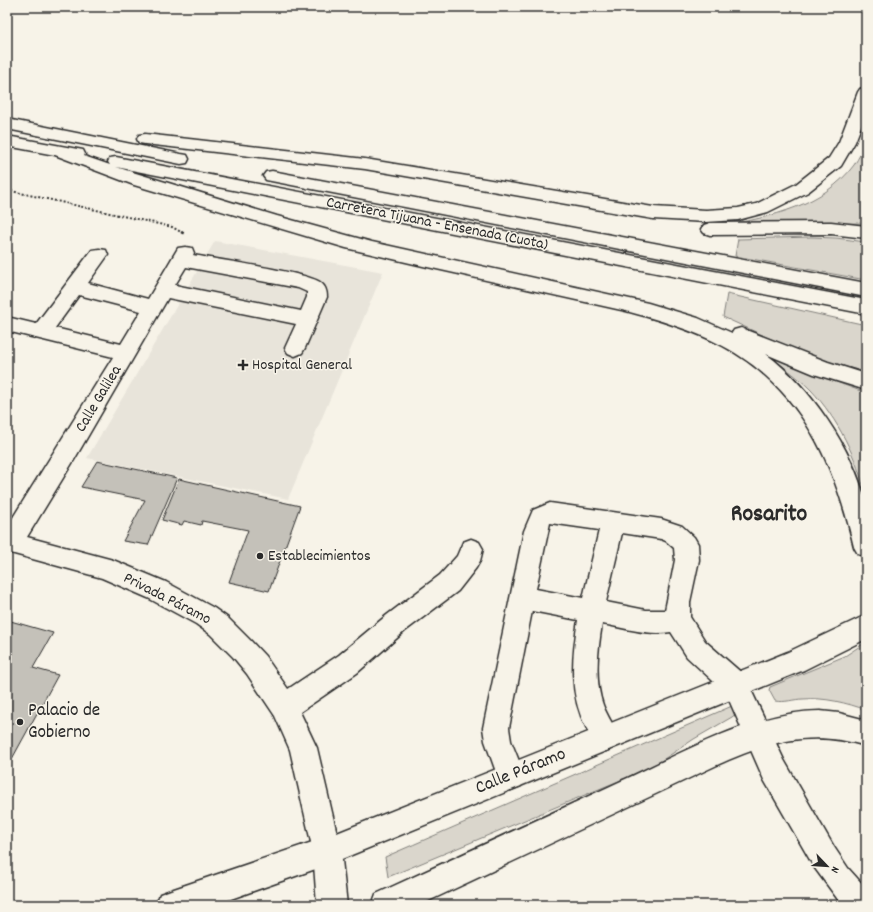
<svg xmlns="http://www.w3.org/2000/svg" width="873" height="912" viewBox="0 0 873 912" font-family="Dekko,sans-serif">
<rect width="100%" height="100%" fill="#f7f3e8"/>
<filter id="ink" filterUnits="userSpaceOnUse"><feTurbulence type="fractalNoise" baseFrequency=".025" numOctaves="2"/><feDisplacementMap in="SourceGraphic" scale="8" xChannelSelector="R" yChannelSelector="G"/><feConvolveMatrix kernelMatrix="1 2 1 2 8 2 1 2 1" color-interpolation-filters="sRGB"/></filter>
<g filter="url(#ink)">
<!-- built -->
<polygon fill="#e8e4da" points="215,241 383,272 288,499 87,458"/>
<!-- green -->
<g fill="#dad6cc" stroke="#82807c">
<path d="M866 143V223L724 225C769 218 825 205 854 165 859 158 862 150 866 143Z"/>
<polygon points="811,237 836,238 866,242 866,280 735,256 738,239"/>
<path d="M727 294 866 325V372C816 361 769 338 723 317Z"/>
<path d="M760 350 812 373 866 393V496C857 458 838 419 811 390 796 375 777 362 760 350Z"/>
<path d="M866 642V710C848 703 823 697 803 699 794 699 785 703 775 701L769 690 770 687 845 656Z"/>
<polygon points="732,706 737,713 732,717 694,739 652,767 388,877 385,857"/>
</g>
<!-- building -->
<g fill="#c4c1b9" stroke="#2b2b2b">
<polygon points="97,461 177,478 148,545 123,541 145,500 81,487"/>
<polygon points="179,479 300,506 269,591 229,582 248,530 202,521 201,525 184,521 182,525 162,520"/>
<polygon points="7,620 53,633 33,668 58,675 7,768"/>
</g>
<g fill="none" stroke-linecap="round" stroke-linejoin="round">
<!-- minor casing -->
<g stroke="#2b2b2b" stroke-width="3">
<g id="minor">
<path d="M185 247 192 248 194 253 193 255C214 259 311 273 321 283 326 287 327 292 327 297L305 348 302 353 295 356 288 353 285 348 296 324 168 298 74 460 27 537 113 560 166 582 214 608 228 618 251 641 265 656 288 689 339 655 387 615 440 575 457 556 463 542 471 539 479 542 483 549 480 561 476 568 458 591 405 631 357 673 300 712 317 748 341 851 347 905H317L313 851 290 750 275 716 247 674 233 657 210 634 196 624 148 598 102 578 7 552V527L113 357 7 331V317L36 324 92 250 99 249 106 250 108 255 88 283 148 299 178 248ZM186 267 298 288 307 292V297L301 311 175 285ZM79 295 141 311 121 344 55 328Z"/>
<path d="M550 503 661 519 682 526 694 537 698 544 699 560 690 602V617L705 641 744 675 784 760 834 847 848 868 866 888V905H842L814 867 764 780 726 693 687 657 671 632C649 636 625 628 602 624 598 649 594 680 603 705 607 716 615 727 619 738L615 747 606 751C594 746 592 740 587 729 568 694 572 657 578 620L532 611 509 728 511 741 525 776 521 786 511 790 501 786 485 741 483 728 524 531 533 510ZM550 523 599 530 583 598 536 589ZM622 533 661 539 666 541 674 548 675 560 665 610H646L606 602Z"/>
</g>
</g>
<!-- major casing -->
<g stroke="#2b2b2b" stroke-width="3">
<g id="major">
<polygon points="866,615 866,639 804,670 327,865 214,905 156,905 160,894 171,890 327,837 788,652"/>
<path d="M820 711 839 713 866 720V746C810 729 767 742 715 766L420 905H372L376 894C457 857 538 820 619 782 679 755 753 711 820 711Z"/>
</g>
</g>
<!-- highway casing -->
<g stroke="#2b2b2b" stroke-width="3">
<g id="highway">
<polygon points="866,87 866,113 855,142 841,166 808,192 768,212 738,220 706,222 653,219 365,169 145,144 139,143 137,139 139,135 145,134 365,159 653,207 706,210 738,208 756,204 796,184 829,158 839,142 858,92 860,89"/>
<polygon points="7,119 181,154 187,155 189,159 187,163 181,164 7,129"/>
<path d="M7 136 83 150 85 154 84 156 110 165 108 162 110 158 116 157 866 300V314L116 167 277 216 372 242 648 303 698 318 732 333 734 330 741 328 828 362 866 374V390L814 374 766 354C810 386 853 449 866 503 869 518 866 541 866 557L858 554 854 547C835 465 802 388 723 346 693 330 660 320 626 311L423 266 346 248 134 185 55 155 7 146Z"/>
<polygon points="272,171 866,283 866,297 266,180 263,176 266,172"/>
<polygon points="831,222 866,226 866,238 831,234 710,235 704,233 701,229 704,225 710,223"/>
</g>
</g>
<!-- path-far1 -->
<polyline stroke="#2b2b2b" stroke-width="2" stroke-dasharray="2 2" stroke-linecap="butt" points="7,190 172,227 183,233"/>
<!-- path -->
<polyline stroke="#2b2b2b" stroke-width="2.5" stroke-dasharray="3 3" stroke-linecap="butt" points="181,232 185,234"/>
<!-- minor -->
<use href="#minor" fill="#f7f3e8" fill-rule="evenodd"/>
<!-- major -->
<use href="#major" fill="#f7f3e8" fill-rule="evenodd"/>
<!-- highway -->
<use href="#highway" fill="#f7f3e8" fill-rule="evenodd"/>
</g>
</g>
<!-- markers -->
<g fill="#2b2b2b" stroke="#f7f3e8" stroke-width="1.5">
<path d="M241 359h4v4h4v4h-4v4h-4v-4h-4v-4h4z"/>
<circle cx="260" cy="556" r="4"/>
<circle cx="20" cy="722" r="4"/>
</g>
<g text-anchor="middle" dominant-baseline="central" stroke-width="3" stroke-linejoin="round" paint-order="stroke">
<!-- street labels -->
<g font-size="16" fill="#2b2b2b" stroke="#f7f3e8">
<text transform="translate(437 224) rotate(11)">Carretera Tijuana - Ensenada (Cuota)</text>
<text transform="translate(99 399) rotate(-59)">Calle Galilea</text>
<text transform="translate(167 599) rotate(27)">Privada Páramo</text>
</g>
<!-- poi labels -->
<g font-size="16" fill="#2b2b2b" stroke="#f7f3e8" text-anchor="start">
<text x="252" y="365">Hospital General</text>
<text x="268" y="556">Establecimientos</text>
</g>
<!-- near-poi labels -->
<g font-size="19" fill="#2b2b2b" stroke="#f7f3e8" text-anchor="start">
<text x="28" y="711">Palacio de<tspan x="28" dy="22">Gobierno</tspan></text>
</g>
<!-- near-street labels -->
<g font-size="19" fill="#2b2b2b" stroke="#f7f3e8">
<text transform="translate(521 772) rotate(-22)">Calle Páramo</text>
</g>
<!-- town labels -->
<g font-size="24" font-weight="bold" fill="#2b2b2b" stroke="#f7f3e8">
<text x="769" y="515">Rosarito</text>
</g>
</g>
<!-- margin -->
<rect width="873" height="912" fill="none" stroke="#f7f3e8" stroke-width="24"/>
<rect x="12" y="12" width="849" height="888" fill="none" stroke="#2b2b2b" stroke-width="1.5" filter="url(#ink)"/>
<!-- north arrow -->
<g transform="translate(827 866) rotate(115)" stroke="#f7f3e8" stroke-width="3" paint-order="stroke">
<path d="M0-3L7 15L0 10L-7 15Z" fill="#2b2b2b"/>
<text y="-6" font-size="11" font-weight="bold" text-anchor="middle" fill="#2b2b2b">N</text>
</g>
</svg>
